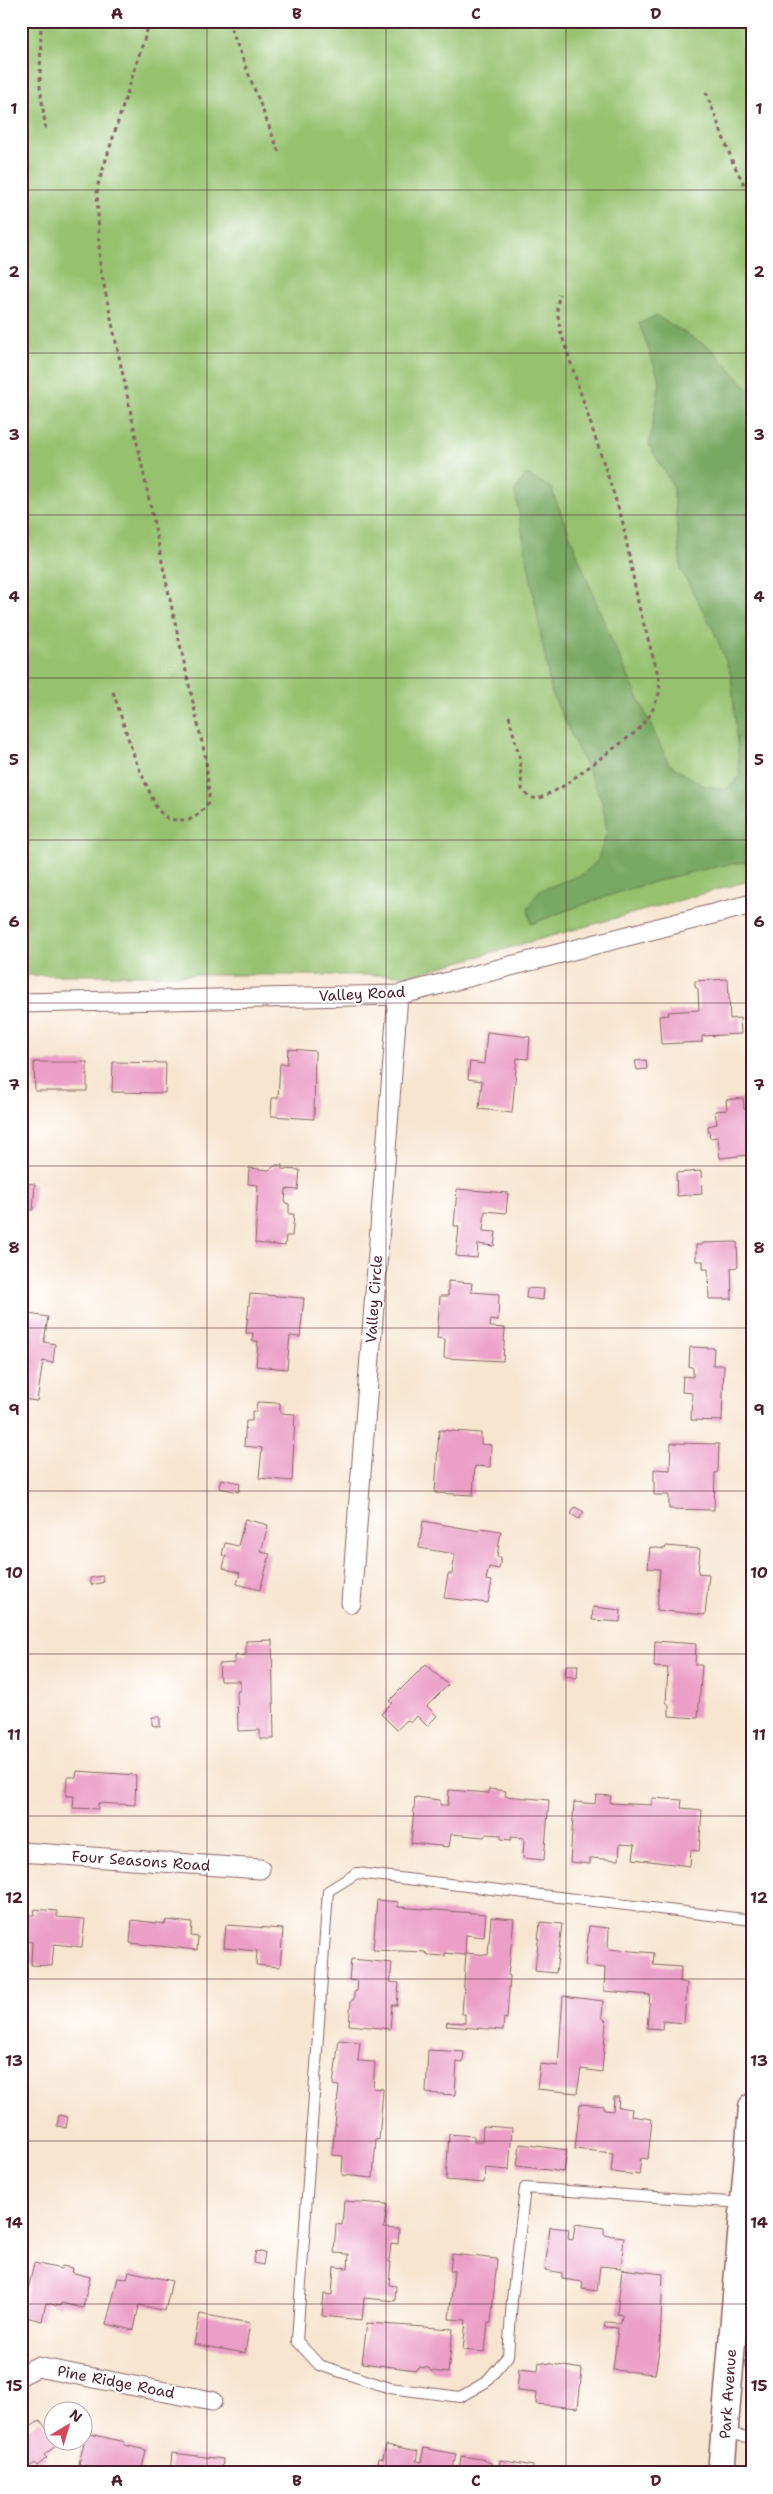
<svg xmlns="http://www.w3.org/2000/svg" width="773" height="2494" viewBox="0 0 773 2494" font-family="'Shantell Sans',sans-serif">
<rect width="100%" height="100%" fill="#fff"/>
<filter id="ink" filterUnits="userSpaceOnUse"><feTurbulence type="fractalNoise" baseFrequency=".02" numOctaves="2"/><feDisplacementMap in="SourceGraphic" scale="10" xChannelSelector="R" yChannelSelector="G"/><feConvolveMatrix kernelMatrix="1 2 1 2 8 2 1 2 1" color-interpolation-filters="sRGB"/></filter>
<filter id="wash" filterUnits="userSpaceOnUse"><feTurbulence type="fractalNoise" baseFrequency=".0096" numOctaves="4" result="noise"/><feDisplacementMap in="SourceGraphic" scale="20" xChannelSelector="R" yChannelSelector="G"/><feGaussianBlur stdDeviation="1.12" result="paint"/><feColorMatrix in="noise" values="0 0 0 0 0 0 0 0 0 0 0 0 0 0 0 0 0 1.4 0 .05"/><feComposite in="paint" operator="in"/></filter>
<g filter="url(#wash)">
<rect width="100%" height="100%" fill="#f7e5d0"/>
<!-- green -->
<polygon fill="#96c270" stroke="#70704e" points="21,21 752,21 752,880 412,975 21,975"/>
<!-- forest -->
<path fill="#78a862" stroke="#616446" d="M657 316 713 350 749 390H752V861C677 871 601 897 531 924L528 908 539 891 583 874 598 860 607 831 602 801 551 691 515 491 526 474 551 488 610 637 669 764 702 785 726 790 740 776 731 675 715 633 681 570 673 486 649 445 660 382 639 323Z"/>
<g id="blocks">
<!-- building -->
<g fill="#eb9fc7">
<polygon points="728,979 730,1019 740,1018 741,1034 702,1036 702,1042 661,1044 659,1016 669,1015 668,1012 699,1010 698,989 695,987 695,981"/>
<polygon points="487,1032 530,1037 528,1059 517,1058 512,1113 479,1109 482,1081 468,1079 470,1062 484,1064"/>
<polygon points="288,1049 315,1051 314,1119 271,1116 272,1098 278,1098 280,1064 287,1064"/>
<polygon points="646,1060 647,1069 637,1070 635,1061"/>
<polygon points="34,1062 87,1062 87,1091 35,1091"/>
<polygon points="113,1062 166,1063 165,1093 112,1092"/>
<polygon points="743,1098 744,1109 749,1109 751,1130 746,1130 749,1155 720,1158 718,1137 710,1138 708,1126 717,1124 715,1111 727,1110 726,1100"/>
<polygon points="276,1165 282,1165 282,1169 300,1170 298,1190 286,1189 285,1203 289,1204 289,1214 294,1214 292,1236 286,1236 285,1246 255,1243 258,1185 248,1184 249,1168 269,1170"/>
<polygon points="701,1171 702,1194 677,1196 676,1173"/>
<polygon points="21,1183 35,1184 33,1210 21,1209"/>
<polygon points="457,1189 508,1193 506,1213 485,1211 483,1231 496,1232 494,1246 478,1244 477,1258 456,1256 459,1226 454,1226"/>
<polygon points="737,1242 738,1267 731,1268 732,1299 709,1299 708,1269 703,1269 703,1261 696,1261 696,1245 702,1245 702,1243"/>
<polygon points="448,1281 472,1283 471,1292 499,1294 498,1321 491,1320 490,1327 505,1328 503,1361 444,1358 445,1339 437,1338 440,1296 448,1296"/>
<polygon points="527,1288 544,1289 543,1300 526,1298"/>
<polygon points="250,1294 304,1298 300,1337 290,1336 287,1369 256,1366 258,1341 252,1341 253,1333 246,1333"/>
<polygon points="21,1313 48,1317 44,1342 55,1344 53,1363 43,1361 37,1401 21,1399"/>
<polygon points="690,1347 714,1348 713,1365 724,1365 722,1421 691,1420 692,1393 682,1392 683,1376 693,1377 693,1368 689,1366"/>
<polygon points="257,1402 280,1403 280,1413 295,1414 292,1481 259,1478 262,1448 244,1446 246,1421 252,1421 252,1411 256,1412"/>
<polygon points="439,1430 481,1433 481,1444 491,1445 490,1467 475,1466 473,1495 435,1493"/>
<polygon points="671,1443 719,1444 718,1472 715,1473 714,1510 669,1509 669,1495 654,1495 654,1469 670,1470"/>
<polygon points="221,1479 240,1483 239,1492 219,1488"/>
<polygon points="575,1507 584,1512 579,1519 571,1514"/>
<polygon points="245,1519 268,1525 261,1552 270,1554 260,1590 237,1584 240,1573 223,1568 226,1556 222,1555 225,1543 238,1546"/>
<polygon points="423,1521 480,1531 480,1528 501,1531 497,1557 501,1557 499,1569 489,1567 486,1580 492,1581 488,1603 444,1598 448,1574 452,1574 455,1554 419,1548"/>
<polygon points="666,1546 700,1549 698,1573 709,1574 705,1615 657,1610 660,1569 648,1568 650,1547 665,1549"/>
<polygon points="102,1576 104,1582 92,1585 90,1582 90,1578"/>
<polygon points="593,1607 621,1610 620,1622 592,1620"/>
<polygon points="272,1640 274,1739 260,1739 260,1730 238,1731 237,1691 240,1691 240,1681 220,1681 219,1664 235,1663 235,1656 246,1655 246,1641"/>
<polygon points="655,1641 696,1644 695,1665 702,1665 698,1718 669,1716 669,1705 666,1702 668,1668 654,1667"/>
<polygon points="426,1664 448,1685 427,1706 437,1716 427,1726 417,1716 411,1723 407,1720 397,1730 381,1714 392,1703 389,1701"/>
<polygon points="566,1665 578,1665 577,1678 565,1676"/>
<polygon points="152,1717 160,1717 160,1727 152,1725"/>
<polygon points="77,1771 136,1775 135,1805 98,1803 98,1809 73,1808 74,1796 66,1796 67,1777 76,1777"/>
<polygon points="489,1789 506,1791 505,1796 549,1800 544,1860 523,1858 524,1838 511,1837 511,1840 501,1839 501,1835 486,1834 484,1837 451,1834 449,1847 411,1843 415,1797 440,1800 440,1805 448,1805 449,1790 489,1793"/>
<polygon points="596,1795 611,1796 610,1803 652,1805 652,1798 682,1800 681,1808 702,1810 699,1851 691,1850 690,1866 633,1859 635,1845 620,1844 619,1860 590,1858 590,1864 570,1862 574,1802 595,1804"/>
<polygon points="377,1900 398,1902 398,1907 486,1914 484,1937 466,1935 465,1955 445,1953 445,1956 428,1955 425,1952 373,1950"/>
<polygon points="35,1909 57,1911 57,1917 85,1919 82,1947 54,1944 52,1966 31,1965 32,1942 21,1941 21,1933 23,1915 34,1915"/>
<polygon points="491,1917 514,1919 508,1975 510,1976 507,2019 504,2018 503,2030 446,2026 447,2022 465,2023 465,2014 462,2014 466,1953 488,1955"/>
<polygon points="132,1920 165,1924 166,1920 192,1923 191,1936 198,1937 197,1950 130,1943"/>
<polygon points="540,1922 562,1924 556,1973 535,1971"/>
<polygon points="226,1925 283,1929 280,1967 256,1965 257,1951 224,1948"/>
<polygon points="589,1926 609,1928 608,1949 654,1953 653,1965 681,1967 680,1982 687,1983 684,2023 663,2021 662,2029 647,2028 650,1995 604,1991 605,1968 585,1966"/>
<polygon points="351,1959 392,1963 390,1982 399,1983 397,2005 392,2005 390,2029 349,2025 351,2001 354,1999 354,1992 357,1991 358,1981 349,1980"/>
<polygon points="563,1996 603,2001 602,2017 606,2021 602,2072 581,2069 577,2093 537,2089 540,2064 558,2066"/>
<polygon points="339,2040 360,2042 358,2061 375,2062 373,2088 383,2089 379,2140 376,2139 373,2178 342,2175 343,2156 332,2155 339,2086 333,2085"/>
<polygon points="428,2050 464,2052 463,2063 457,2062 455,2095 426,2093"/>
<polygon points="614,2097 619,2097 618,2107 632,2109 631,2116 652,2119 648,2159 641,2158 639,2175 611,2172 613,2153 575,2149 580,2104 604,2106 604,2110 613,2111"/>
<polygon points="59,2115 68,2117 66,2128 57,2126"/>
<polygon points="483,2126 512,2128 509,2170 485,2168 484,2183 446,2180 449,2134 474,2136 474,2142 482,2142"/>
<polygon points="520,2144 567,2150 564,2172 517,2166"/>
<polygon points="344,2201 387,2204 384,2228 399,2229 398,2244 391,2243 389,2262 391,2262 389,2285 396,2286 395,2301 364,2298 362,2320 322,2316 324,2294 332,2295 334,2267 348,2268 349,2254 334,2253 336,2224 342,2225"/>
<polygon points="575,2224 604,2228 604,2235 624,2237 621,2268 600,2266 597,2291 582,2289 583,2282 562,2279 562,2273 545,2270 550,2227 569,2229 568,2239 573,2240"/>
<polygon points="256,2251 265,2253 263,2265 253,2263"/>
<polygon points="452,2254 497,2259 491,2323 488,2323 485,2352 463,2350 466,2320 449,2319 454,2271 450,2271"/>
<polygon points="34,2263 61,2269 62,2266 72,2268 71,2272 90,2277 83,2308 61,2303 60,2306 46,2303 42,2321 22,2316"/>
<polygon points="622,2269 663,2274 660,2345 655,2374 613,2370 618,2328 604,2327 605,2322 621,2323 622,2315 617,2314"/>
<polygon points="129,2271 172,2281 165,2311 139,2305 134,2330 106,2324 118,2278 127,2279"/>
<polygon points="200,2314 250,2323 245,2353 194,2344"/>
<polygon points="367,2323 453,2329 448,2373 431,2371 429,2368 418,2367 416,2370 362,2363"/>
<polygon points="539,2362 582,2369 578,2408 536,2404 537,2393 517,2391 519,2369 538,2371"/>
<polygon points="40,2420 52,2436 52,2442 58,2444 44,2455 47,2458 37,2466 35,2463 21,2473 21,2434"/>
<polygon points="86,2433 125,2442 124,2445 146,2450 141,2473 117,2473 79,2464"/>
<polygon points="386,2445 418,2451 416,2461 421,2462 424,2448 456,2454 453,2469 459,2470 461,2456 481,2459 493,2464 492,2473 375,2473 378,2458 383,2459"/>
<polygon points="172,2453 223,2459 222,2473 170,2473"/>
<polygon points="500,2460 533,2466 532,2473 498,2473"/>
</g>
</g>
</g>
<g filter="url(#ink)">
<use href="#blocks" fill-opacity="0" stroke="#876465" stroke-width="1"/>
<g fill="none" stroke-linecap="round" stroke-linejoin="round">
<!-- lane casing -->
<g stroke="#876465" stroke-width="12">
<g id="lane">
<polyline points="743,2203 525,2188 512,2300 508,2356 486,2382 460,2397 390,2388 319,2365 297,2341 328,1891 357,1873 752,1920"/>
<polyline points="726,2433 752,2438"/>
</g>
</g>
<!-- street casing -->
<g stroke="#876465" stroke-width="21">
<g id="street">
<polyline points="21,1003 398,995 752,904"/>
<polyline points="351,1603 398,995"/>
<polyline points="21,1852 260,1869"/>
<polyline points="21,2375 37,2367 212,2401"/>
</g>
</g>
<!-- secondary casing -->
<g stroke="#876465" stroke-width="29">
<polyline id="secondary" points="721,2473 752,2107"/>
</g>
<!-- path -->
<g stroke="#876465" stroke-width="3" stroke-dasharray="4 4" stroke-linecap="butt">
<polyline points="41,21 40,86 46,131"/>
<polyline points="228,21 280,155"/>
<polyline points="706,92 733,163 752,199"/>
<polyline points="113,692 135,759 157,809 167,818 176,820 189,820 196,816 207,806 209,796 206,760 172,609 100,266 97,188 150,21"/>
<polyline points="509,716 520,760 522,789 529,797 538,799 562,787 637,731 651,714 660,691 659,678 639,607 622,519 560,330 557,309 559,294"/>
</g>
<!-- lane -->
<use href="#lane" stroke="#fff" stroke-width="10"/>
<!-- street -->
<use href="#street" stroke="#fff" stroke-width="19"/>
<!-- secondary -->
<use href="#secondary" stroke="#fff" stroke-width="26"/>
</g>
</g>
<!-- grid -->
<path fill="none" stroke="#4a1f2b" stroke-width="1" stroke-opacity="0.55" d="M207 21V2473M386 21V2473M566 21V2473M21 190H752M21 353H752M21 515H752M21 678H752M21 840H752M21 1003H752M21 1166H752M21 1328H752M21 1491H752M21 1654H752M21 1816H752M21 1979H752M21 2141H752M21 2304H752"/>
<g text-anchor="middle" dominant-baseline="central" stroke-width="4" stroke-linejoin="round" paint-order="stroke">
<!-- street labels -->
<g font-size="15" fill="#4a1f2b" stroke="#fff">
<text transform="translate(362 994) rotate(-3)">Valley Road</text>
<text transform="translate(374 1299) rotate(-86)">Valley Circle</text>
<text transform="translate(141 1861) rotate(4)">Four Seasons Road</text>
<text transform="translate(116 2382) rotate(11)">Pine Ridge Road</text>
<text transform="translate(728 2394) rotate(-86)">Park Avenue</text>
</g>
</g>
<!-- margin -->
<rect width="773" height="2494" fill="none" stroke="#fff" stroke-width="55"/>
<!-- north arrow -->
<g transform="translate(68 2426) rotate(38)"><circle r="24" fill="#ffffff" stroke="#b7a5aa"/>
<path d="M0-4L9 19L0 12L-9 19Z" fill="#d1495b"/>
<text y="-8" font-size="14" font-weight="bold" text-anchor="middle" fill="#4a1f2b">N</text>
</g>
<rect x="28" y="28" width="718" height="2438" fill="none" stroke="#4a1f2b" stroke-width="2"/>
<g font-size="16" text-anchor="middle" font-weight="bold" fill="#4a1f2b">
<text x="117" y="19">A</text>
<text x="297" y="19">B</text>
<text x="476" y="19">C</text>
<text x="656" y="19">D</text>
<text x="14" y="114">1</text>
<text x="759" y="114">1</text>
<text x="14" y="277">2</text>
<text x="759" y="277">2</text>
<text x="14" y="440">3</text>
<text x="759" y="440">3</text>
<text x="14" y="602">4</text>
<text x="759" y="602">4</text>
<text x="14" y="765">5</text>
<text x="759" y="765">5</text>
<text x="14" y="927">6</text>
<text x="759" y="927">6</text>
<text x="14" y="1090">7</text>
<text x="759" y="1090">7</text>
<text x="14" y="1253">8</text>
<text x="759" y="1253">8</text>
<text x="14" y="1415">9</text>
<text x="759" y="1415">9</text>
<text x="14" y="1578">10</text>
<text x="759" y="1578">10</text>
<text x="14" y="1740">11</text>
<text x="759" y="1740">11</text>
<text x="14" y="1903">12</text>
<text x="759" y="1903">12</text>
<text x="14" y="2066">13</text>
<text x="759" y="2066">13</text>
<text x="14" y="2228">14</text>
<text x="759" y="2228">14</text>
<text x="14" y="2391">15</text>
<text x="759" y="2391">15</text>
<text x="117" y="2486">A</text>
<text x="297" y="2486">B</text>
<text x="476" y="2486">C</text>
<text x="656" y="2486">D</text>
</g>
</svg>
